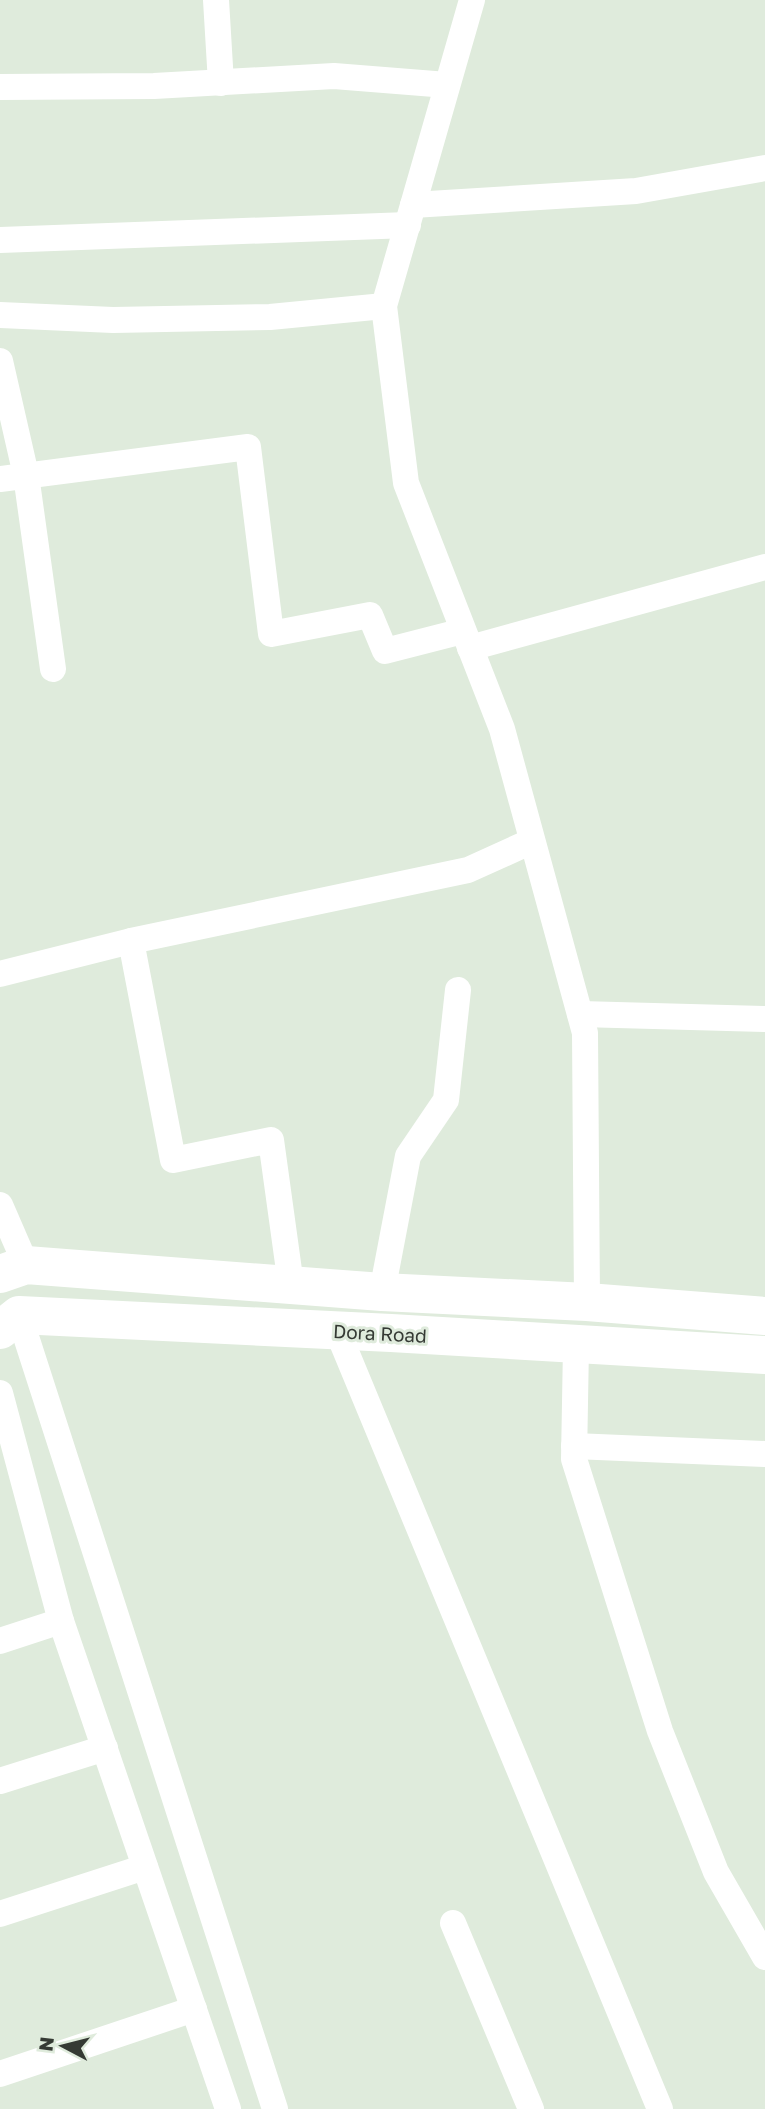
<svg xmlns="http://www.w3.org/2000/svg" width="765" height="2109" viewBox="0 0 765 2109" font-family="'Golos Text',sans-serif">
<rect width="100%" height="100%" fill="#dfebdc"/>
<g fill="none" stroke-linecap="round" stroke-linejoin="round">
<!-- street -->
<g stroke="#fff" stroke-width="26">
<polyline points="216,0 221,83"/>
<polyline points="472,0 384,306 406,483 502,729 585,1033 587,1302"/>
<polyline points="0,87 154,86 334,76 447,85"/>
<polyline points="413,205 636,191 765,168"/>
<polyline points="0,240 408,225"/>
<polyline points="0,315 113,320 270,317 384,306"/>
<polyline points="0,361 26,475 53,669"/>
<polyline points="0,479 248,447 271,634 370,615 385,651 463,631"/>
<polyline points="470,648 765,567"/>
<polyline points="131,941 173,1160 271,1140 291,1285"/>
<polyline points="0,974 131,941 468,870 532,841"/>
<polyline points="580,1014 765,1019"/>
<polyline points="0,1205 26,1265"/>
<polyline points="382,1292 408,1156 446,1100 458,990"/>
<polyline points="19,1315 275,2109"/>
<polyline points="337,1330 660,2109"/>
<polyline points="576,1346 574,1459 660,1731 716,1872 765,1957"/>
<polyline points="0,1393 61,1621 228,2109"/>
<polyline points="574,1446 765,1454"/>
<polyline points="0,1641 61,1621"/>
<polyline points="0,1781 105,1748"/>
<polyline points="0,1914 145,1867"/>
<polyline points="453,1923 531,2109"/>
<polyline points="0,2074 194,2009"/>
</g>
<!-- primary -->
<g stroke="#fff" stroke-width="38">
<polyline points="0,1274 26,1265 382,1292 587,1302 765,1316"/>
<polyline points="0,1330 19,1315 391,1333 765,1355"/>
</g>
</g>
<g text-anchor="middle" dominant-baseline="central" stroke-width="6" stroke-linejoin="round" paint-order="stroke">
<!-- street labels -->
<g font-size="19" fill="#353a34" stroke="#dfebdc">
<text transform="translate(380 1333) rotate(3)">Dora Road</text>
</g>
</g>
<!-- north arrow -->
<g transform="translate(63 2046) rotate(277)" stroke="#dfebdc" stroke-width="5" paint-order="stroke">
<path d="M0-5L12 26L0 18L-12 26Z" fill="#353a34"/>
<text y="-10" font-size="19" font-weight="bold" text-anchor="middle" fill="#353a34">N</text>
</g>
</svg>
